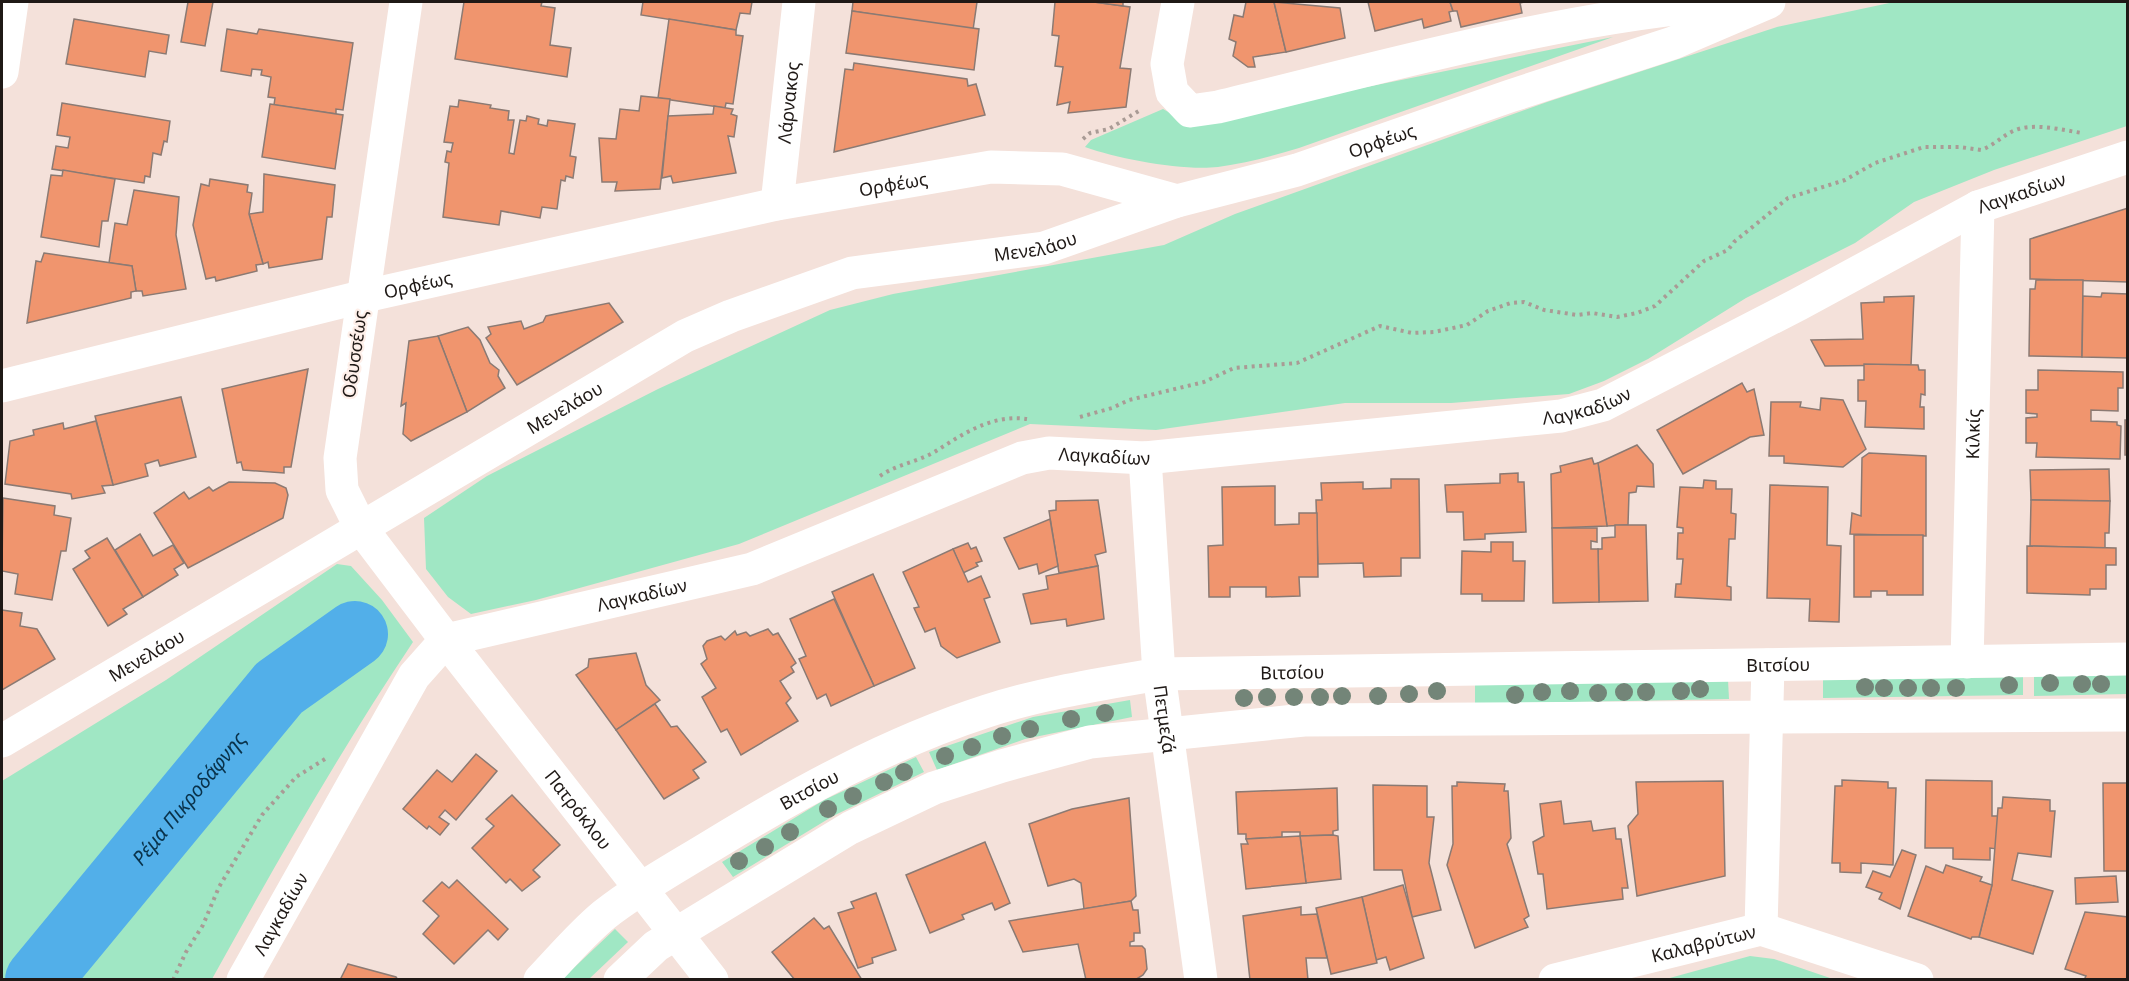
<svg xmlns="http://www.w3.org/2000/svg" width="2129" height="981" viewBox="0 0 2129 981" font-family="'Noto Sans',sans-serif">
<rect width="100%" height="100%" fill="#f4e1da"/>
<!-- green -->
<g fill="#a0e7c4">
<polygon points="1894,2 2127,2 2127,126 1994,170 1914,202 1855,243 1746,298 1648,359 1604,381 1569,394 1451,403 1345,403 1156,430 1030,424 739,544 536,600 471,614 448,597 426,569 424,518 487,476 658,389 830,310 893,294 1164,245 1235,214 1547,102 1777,27"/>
<path d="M1613 37 1299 148C1272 156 1246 163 1218 167 1182 171 1119 159 1085 147L1091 140 1163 109 1181 119H1209Z"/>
<path d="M337 564 351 566 382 600 413 642C340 751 275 865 212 979H2V781L166 680Z"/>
<polygon points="2127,674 2127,694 2034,696 2034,675"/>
<polygon points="2023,677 2023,695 1823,698 1823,680"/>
<polygon points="1728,680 1729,699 1475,704 1475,682"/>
<polygon points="1130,700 1132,717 1025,739 937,770 929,752 1033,717"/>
<polygon points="916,757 924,772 833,816 733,877 722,862 824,800"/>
<polygon points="615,929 628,942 589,979 561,980"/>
<polygon points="1750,956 1774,959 1833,979 1666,979"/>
</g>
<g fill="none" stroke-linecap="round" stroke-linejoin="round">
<!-- river -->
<path stroke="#52afe9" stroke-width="66" id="s1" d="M38 980 279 688 355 634"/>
</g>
<!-- building -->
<g fill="#f0956e" stroke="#8b7a73" stroke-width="1.5">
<polygon points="188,2 213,2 205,46 181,42"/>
<polygon points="464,2 542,2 541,6 555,8 550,45 571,48 567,77 455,59"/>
<polygon points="643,2 752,2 750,14 740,13 736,30 641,15"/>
<polygon points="853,2 977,2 973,30 852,11"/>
<polygon points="1055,2 1094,2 1130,7 1120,68 1131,69 1126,107 1068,113 1070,102 1057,105 1063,67 1055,66 1059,36 1052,35"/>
<polygon points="1094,2 1123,2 1123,6"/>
<polygon points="1246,2 1274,2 1286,52 1253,57 1255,67 1248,67 1233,56 1236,42 1229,39 1234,15 1243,17"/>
<polygon points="1274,2 1340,8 1345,38 1286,52"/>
<polygon points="1368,2 1450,2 1453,11 1449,12 1451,21 1424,28 1422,19 1375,31"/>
<polygon points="1450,2 1524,2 1520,3 1522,13 1461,27 1457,11 1453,11"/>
<polygon points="852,11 979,29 974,70 846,53"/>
<polygon points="74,19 169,35 166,54 149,51 145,77 66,64"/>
<polygon points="669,19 736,30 736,35 743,36 733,104 726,103 725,108 658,98"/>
<polygon points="227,29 257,34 259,29 353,43 343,110 336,109 336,114 274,105 275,98 268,97 271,77 261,75 262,70 252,69 251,76 221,71"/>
<polygon points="854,63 967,79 968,86 976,84 985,115 834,152 845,69 853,70"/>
<polygon points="641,96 670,99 660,189 615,191 617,182 602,182 599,138 616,139 620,109 639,111"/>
<polygon points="459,100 491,105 490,108 509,111 508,120 514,120 509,153 514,154 520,120 526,121 527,116 539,119 538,124 547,126 548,120 575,124 570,156 576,157 573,178 566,176 565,181 561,180 557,209 542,207 540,218 501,211 499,225 443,217 449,163 445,162 447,151 451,152 453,143 444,142 450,106 458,107"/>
<polygon points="62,103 170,121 167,142 164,141 161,155 153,153 150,177 145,176 144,183 52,169 56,146 68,148 70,137 57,135"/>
<polygon points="270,104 343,115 335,169 262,157"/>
<polygon points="714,106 733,109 731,114 737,116 734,137 728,136 736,173 673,183 671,176 662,178 668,116 713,114"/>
<polygon points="63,170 115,179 108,221 102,221 99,247 41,237 51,175 62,176"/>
<polygon points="264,174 335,185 332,217 327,217 322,259 269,268 268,262 263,264 249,214 263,212"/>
<polygon points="210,179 248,185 247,192 252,193 249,214 263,264 256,265 257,271 216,281 215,277 206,279 193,225 201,184 209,186"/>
<polygon points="134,190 179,197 176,235 186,289 143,296 142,291 136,291 132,266 109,263 115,223 127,225"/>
<polygon points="2128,208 2128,282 2030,279 2030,239"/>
<polygon points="44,253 132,266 136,291 131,292 131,298 27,323 36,261 41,262"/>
<polygon points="2036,280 2083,280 2082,357 2029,356 2030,289 2035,289"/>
<polygon points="2102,293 2128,294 2128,358 2082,357 2083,296 2101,297"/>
<polygon points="1914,296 1911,365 1825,366 1811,340 1863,339 1861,303 1884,302 1884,297"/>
<polygon points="609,303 623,322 517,385 486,338 491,334 488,327 521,321 524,329 543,322 546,316"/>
<polygon points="468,327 480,340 490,363 499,370 498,376 505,388 467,412 438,336"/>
<polygon points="438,336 467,412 411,441 403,434 406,403 401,406 409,341"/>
<polygon points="1864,364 1918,365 1919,370 1925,370 1925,395 1921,394 1920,407 1924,407 1924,429 1865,427 1866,401 1858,401 1858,380 1864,380"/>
<polygon points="308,369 291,467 284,467 284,473 243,470 241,462 237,463 222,389"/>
<polygon points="2038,370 2123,372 2123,388 2118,388 2118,411 2091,410 2091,421 2117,422 2117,425 2121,426 2120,459 2036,457 2037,443 2026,443 2026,418 2037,417 2037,414 2026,413 2026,390 2038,390"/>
<polygon points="1742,383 1747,392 1754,389 1764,435 1750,437 1683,474 1657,430"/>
<polygon points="181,397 196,457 160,466 158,460 145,464 148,476 113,485 95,416"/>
<polygon points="1821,398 1843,400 1866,449 1843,467 1784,463 1784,456 1769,456 1771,402 1801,402 1800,407 1820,410"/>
<rect x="2125" y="420" width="3" height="35"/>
<polygon points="96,421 113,485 102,486 105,493 72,499 71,494 5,484 10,441 34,435 33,430 63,423 64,429"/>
<polygon points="1637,445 1653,464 1654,487 1637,486 1636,492 1629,493 1628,525 1607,526 1598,463"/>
<polygon points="1869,453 1926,456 1926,536 1850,534 1852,513 1861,516 1862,458"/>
<polygon points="1592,458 1594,464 1598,463 1607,526 1552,528 1551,474 1561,472 1560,466"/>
<polygon points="2109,469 2110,501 2031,500 2030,470"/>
<polygon points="1518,473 1518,482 1524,482 1526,532 1485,534 1485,539 1464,540 1463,512 1447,512 1445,485 1500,483 1500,474"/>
<polygon points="1391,479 1419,479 1420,558 1401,558 1401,576 1364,577 1363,563 1318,564 1316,500 1322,500 1321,483 1363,482 1363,489 1391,488"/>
<polygon points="1704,480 1716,481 1716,489 1732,489 1731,513 1736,514 1735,539 1729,539 1727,586 1731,587 1731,600 1675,597 1676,584 1681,584 1683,559 1677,559 1678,533 1683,533 1683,528 1677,527 1680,487 1703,488"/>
<polygon points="229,482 275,483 286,488 288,495 283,518 188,568 154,513 184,492 189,499 209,487 213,491"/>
<polygon points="1770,485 1828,487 1827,545 1841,546 1839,622 1809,621 1810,599 1767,598"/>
<polygon points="1275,486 1275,525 1299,524 1299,513 1317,513 1318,577 1299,577 1300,596 1266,597 1266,587 1230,587 1230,597 1209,597 1208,546 1223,545 1222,487"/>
<polygon points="3,498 55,506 54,515 71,518 66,551 61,551 52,600 15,594 18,574 2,571"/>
<polygon points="1098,500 1106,552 1095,555 1098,566 1059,573 1049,511 1056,510 1056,501"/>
<polygon points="2031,500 2110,501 2109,533 2105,533 2105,548 2030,546"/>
<polygon points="1050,519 1058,566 1039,574 1037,564 1019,569 1004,538"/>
<polygon points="1615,525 1646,525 1648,601 1599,602 1598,549 1602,549 1602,538 1615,537"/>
<polygon points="1552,528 1597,528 1597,542 1591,541 1591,549 1598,549 1599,602 1553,603"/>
<polygon points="140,534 153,556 173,545 184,563 174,569 178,575 143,597 115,550"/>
<polygon points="1854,535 1923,535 1923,595 1887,595 1887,591 1871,591 1871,597 1854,597"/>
<polygon points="107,538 143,597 123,609 127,614 108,626 73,569 90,558 85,551"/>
<polygon points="1491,542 1513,542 1513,561 1525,561 1524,601 1482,601 1482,594 1461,594 1462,551 1491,552"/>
<polygon points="968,543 971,549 976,547 982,561 976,563 978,566 963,573 953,549"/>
<polygon points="2027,546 2116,548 2116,565 2106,565 2106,589 2090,589 2090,595 2027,593"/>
<polygon points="953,549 968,582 981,576 990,597 984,599 1000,642 957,658 941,646 935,628 925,632 914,608 919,607 903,572"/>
<polygon points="1098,566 1104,619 1067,626 1066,619 1031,624 1023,594 1048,589 1046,576"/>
<polygon points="873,574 915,668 874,686 832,592"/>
<polygon points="834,599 874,686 831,706 826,694 817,699 799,659 806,656 790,619"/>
<polygon points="2,610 22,613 20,626 37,629 55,659 2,690"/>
<polygon points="768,629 773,635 778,633 796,663 791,667 794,672 780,681 791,698 786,703 798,721 741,755 727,729 721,732 702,697 716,688 701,664 707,659 703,646 707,641 721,636 725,640 735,631 737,635 746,632 750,636"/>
<polygon points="636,653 646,685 660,700 616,730 576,675 588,667 589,659"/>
<polygon points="655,704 671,727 677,726 706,762 693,770 699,778 664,799 616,730"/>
<polygon points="476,754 497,771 456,820 445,810 439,817 449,824 440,835 429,826 427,829 403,809 437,770 452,782"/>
<polygon points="1842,780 1888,782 1888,788 1896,788 1893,865 1861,863 1861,873 1840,872 1840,863 1832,863 1835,786 1842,786"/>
<polygon points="1926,780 1992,781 1992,816 1998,816 1997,849 1990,848 1990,860 1953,859 1953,848 1925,848"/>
<polygon points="1723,781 1725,876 1637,896 1628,826 1638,814 1636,782"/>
<polygon points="1457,782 1505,784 1504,791 1508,791 1511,838 1507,844 1529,916 1524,919 1528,927 1475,948 1447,865 1453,844 1452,786 1457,786"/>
<polygon points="2103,783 2128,783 2128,871 2104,871"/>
<polygon points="1373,785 1427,786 1427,817 1434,817 1429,863 1441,910 1412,917 1402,870 1374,870"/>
<polygon points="1337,788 1338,830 1333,831 1333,835 1300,836 1300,832 1282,832 1282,837 1246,839 1246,834 1238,834 1236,792"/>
<polygon points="512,795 560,845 533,870 540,877 522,891 510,879 506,883 472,848 494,826 486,819"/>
<polygon points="2003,797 2050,800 2050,811 2055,811 2051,857 2018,853 2012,880 2053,891 2033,954 1979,937 1992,885 1998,808 2002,808"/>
<polygon points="1129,798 1136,896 1131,901 1084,909 1081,883 1074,879 1048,886 1029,824 1072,809"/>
<polygon points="1561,801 1564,824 1591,821 1593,831 1615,828 1616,839 1621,839 1628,888 1622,888 1623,899 1547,909 1543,874 1538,874 1533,842 1544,836 1540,804"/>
<polygon points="1333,835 1338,836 1341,879 1306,883 1300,836"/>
<polygon points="1300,836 1306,883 1246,889 1241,844 1248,844 1246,839"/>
<polygon points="985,842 1010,903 995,910 992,903 962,915 964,919 930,933 906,875"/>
<polygon points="1902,850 1916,855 1900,909 1879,899 1882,893 1866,887 1873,871 1890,877"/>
<polygon points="1946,865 1982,877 1980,881 1992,885 1979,937 1972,937 1971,939 1908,916 1926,866 1943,873"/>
<polygon points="2116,876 2118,902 2076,904 2075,878"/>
<polygon points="457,880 508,929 498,940 488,930 454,964 423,934 439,916 423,901 442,882 449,888"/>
<polygon points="1403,885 1424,958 1390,970 1386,957 1376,960 1362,897"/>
<polygon points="876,893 896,950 872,958 873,963 858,968 838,913 854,908 851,902"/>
<polygon points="1362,897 1377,963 1331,974 1316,908"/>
<polygon points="1131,901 1133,910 1138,910 1140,933 1134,933 1134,941 1130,942 1130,946 1142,946 1145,949 1147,969 1143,975 1135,980 1086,980 1078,944 1023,952 1009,921"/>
<polygon points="1301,907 1301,915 1317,914 1327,958 1306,958 1308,980 1250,980 1243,916"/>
<polygon points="2085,912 2128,917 2128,980 2084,980 2086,976 2065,969"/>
<polygon points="814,918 824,929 829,926 862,980 795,980 772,952"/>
<polygon points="348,964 396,977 398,980 340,980"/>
</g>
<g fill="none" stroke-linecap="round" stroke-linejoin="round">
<!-- path -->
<g stroke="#a99b95" stroke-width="4" stroke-dasharray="3 4.5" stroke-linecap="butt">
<polyline points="1083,139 1090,133 1109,129 1142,109"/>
<path d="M1080 417 1112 408 1129 400 1204 382 1234 368 1297 363 1380 326 1412 333 1434 332 1467 325 1488 311 1511 303 1524 302 1544 310 1577 315 1592 313 1617 317 1637 313 1655 306 1704 261 1728 250 1734 242 1788 198 1845 180 1875 163 1924 147H1960L1981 150C1993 146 2001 137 2013 131 2032 122 2062 130 2082 133"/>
<path d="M880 476C897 464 918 462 936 451 963 434 992 414 1027 419"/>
<polyline points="173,980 186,952 203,925 219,887 262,815 296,777 325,759"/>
</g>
<!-- minor -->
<g stroke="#fff" stroke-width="33">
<path id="s2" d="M406 2 340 458 342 490 361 528 446 640 712 980"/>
<path d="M1178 2 1167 64 1172 92 1190 111 1218 107C1392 65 1565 15 1744 2"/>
<polyline points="2,72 12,2"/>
<path id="s3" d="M777 204 799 2"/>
<path id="s4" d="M2 386 361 297 777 204 991 167 1062 169 1177 201"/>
<path id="s5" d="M1145 458 1159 674 1201 980"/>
<path id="s6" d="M1967 662 1978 207"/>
<path id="s7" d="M2 741 685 336 731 316 852 273 1044 248 1177 201 1297 170 1510 96 1673 43 1769 2"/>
<polyline points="1761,929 1768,665"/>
<path id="s8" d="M243 980 414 676 446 640 752 569 1022 458 1049 453 1145 458 1561 416 1603 405 1799 304 1978 207 2128 157"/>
<path id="s9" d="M1555 980 1761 929 1917 980"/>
</g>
<!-- tertiary -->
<g stroke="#fff" stroke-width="33">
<path id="s10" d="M540 980C561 958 581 934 604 915 637 889 675 868 711 846 798 793 888 743 987 711 1042 693 1102 684 1159 674L2128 659"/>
<polyline points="620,980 656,946 850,828 934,788 1002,766 1090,742 1304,720 2128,715"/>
</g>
</g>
<!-- trees -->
<g fill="#738578">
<circle cx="2050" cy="683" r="9"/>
<circle cx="2082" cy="684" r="9"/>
<circle cx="2101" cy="684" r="9"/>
<circle cx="2009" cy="685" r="9"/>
<circle cx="1865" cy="687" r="9"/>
<circle cx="1884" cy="688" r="9"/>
<circle cx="1908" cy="688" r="9"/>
<circle cx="1931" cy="688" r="9"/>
<circle cx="1956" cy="688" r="9"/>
<circle cx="1700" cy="689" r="9"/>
<circle cx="1437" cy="691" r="9"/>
<circle cx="1570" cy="691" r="9"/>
<circle cx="1681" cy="691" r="9"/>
<circle cx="1542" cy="692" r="9"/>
<circle cx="1624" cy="692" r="9"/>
<circle cx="1646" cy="692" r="9"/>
<circle cx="1598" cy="693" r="9"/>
<circle cx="1409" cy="694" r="9"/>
<circle cx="1515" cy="695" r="9"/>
<circle cx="1342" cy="696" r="9"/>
<circle cx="1378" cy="696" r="9"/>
<circle cx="1267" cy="697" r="9"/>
<circle cx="1294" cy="697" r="9"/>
<circle cx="1320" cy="697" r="9"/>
<circle cx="1244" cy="698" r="9"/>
<circle cx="1105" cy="713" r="9"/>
<circle cx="1071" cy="719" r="9"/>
<circle cx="1030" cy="729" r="9"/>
<circle cx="1002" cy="736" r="9"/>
<circle cx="972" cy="747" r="9"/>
<circle cx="945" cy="756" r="9"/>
<circle cx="904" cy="772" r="9"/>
<circle cx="884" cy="782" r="9"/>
<circle cx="853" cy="796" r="9"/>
<circle cx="828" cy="809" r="9"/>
<circle cx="790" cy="832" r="9"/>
<circle cx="765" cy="847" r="9"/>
<circle cx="739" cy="861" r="9"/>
</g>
<g text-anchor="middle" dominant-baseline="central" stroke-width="4.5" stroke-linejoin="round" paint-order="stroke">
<!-- street labels -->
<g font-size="18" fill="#1f1916" stroke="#feefe9">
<text stroke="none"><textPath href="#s3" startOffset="102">Λάρνακος</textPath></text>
<text stroke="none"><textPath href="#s7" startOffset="1521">Ορφέως</textPath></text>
<text stroke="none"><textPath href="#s4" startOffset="914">Ορφέως</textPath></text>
<text stroke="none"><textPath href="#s8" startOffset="2058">Λαγκαδίων</textPath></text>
<text stroke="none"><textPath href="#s7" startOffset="1158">Μενελάου</textPath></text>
<text stroke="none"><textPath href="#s4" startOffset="428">Ορφέως</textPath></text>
<text transform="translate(354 354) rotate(-82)">Οδυσσέως</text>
<text stroke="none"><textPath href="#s8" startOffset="1572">Λαγκαδίων</textPath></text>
<text stroke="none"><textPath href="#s7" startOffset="654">Μενελάου</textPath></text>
<text stroke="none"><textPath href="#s6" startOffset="228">Κιλκίς</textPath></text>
<text stroke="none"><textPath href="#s8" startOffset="1086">Λαγκαδίων</textPath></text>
<text stroke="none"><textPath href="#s8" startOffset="598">Λαγκαδίων</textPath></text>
<text stroke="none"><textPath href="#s7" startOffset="168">Μενελάου</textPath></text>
<text stroke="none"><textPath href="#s10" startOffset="1322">Βιτσίου</textPath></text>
<text stroke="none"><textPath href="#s10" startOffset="836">Βιτσίου</textPath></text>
<text stroke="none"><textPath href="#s5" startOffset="262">Πετμεζά</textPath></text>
<text stroke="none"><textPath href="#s10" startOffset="332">Βιτσίου</textPath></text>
<text stroke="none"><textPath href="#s2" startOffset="891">Πατρόκλου</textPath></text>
<text stroke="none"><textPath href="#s8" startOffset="76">Λαγκαδίων</textPath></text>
<text stroke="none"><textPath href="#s9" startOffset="153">Καλαβρύτων</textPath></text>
</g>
<!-- water labels -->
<g font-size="20" font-style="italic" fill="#09324a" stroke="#feefe9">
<text stroke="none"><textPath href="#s1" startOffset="236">Ρέμα Πικροδάφνης</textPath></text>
</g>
</g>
<!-- border -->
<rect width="2129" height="981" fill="none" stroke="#1f1916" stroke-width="6"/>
</svg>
